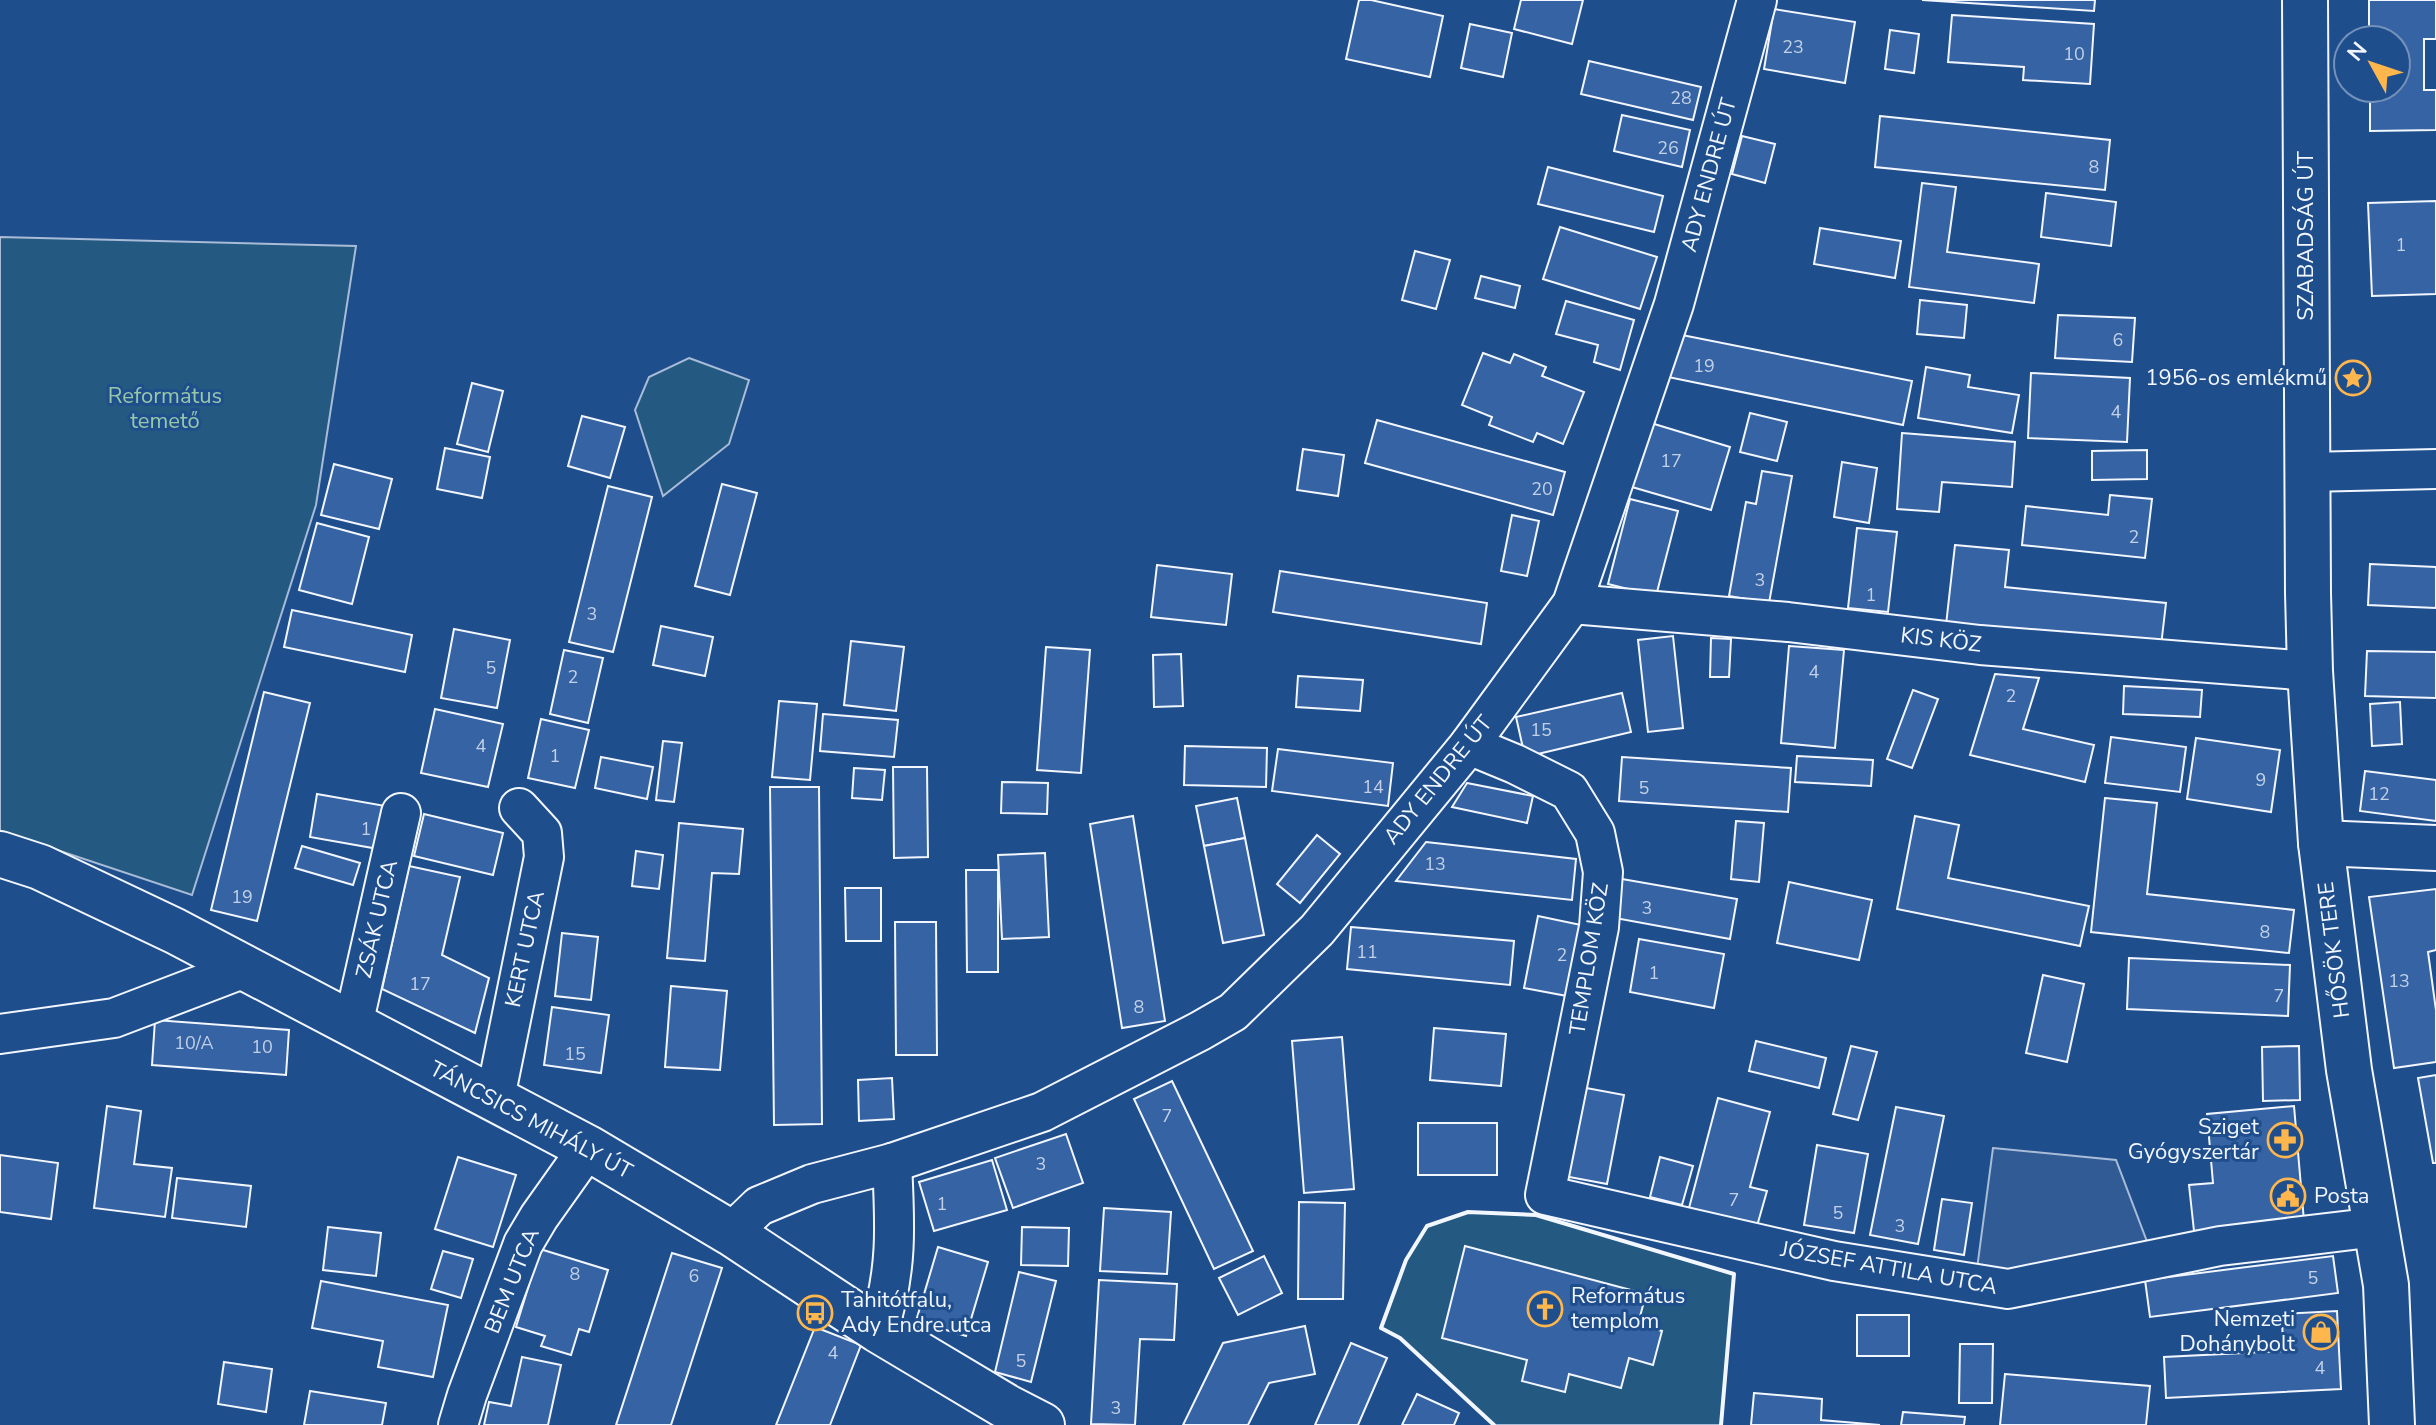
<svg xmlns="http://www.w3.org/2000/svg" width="2436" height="1425" viewBox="0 0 2436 1425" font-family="'Nunito Sans',sans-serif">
<rect width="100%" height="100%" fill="#1f4e8c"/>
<!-- green -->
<g fill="#245a82" stroke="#a8bbd7" stroke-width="2">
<polygon points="0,237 356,246 316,505 192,895 0,831"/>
<polygon points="689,358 749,380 729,444 663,496 635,410 649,377"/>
<polygon points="1468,1212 1536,1215 1734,1274 1721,1425 1494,1425 1400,1338 1381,1328 1406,1260 1427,1226"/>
</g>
<!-- parking -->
<polygon fill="#305b95" stroke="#a8bbd7" stroke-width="2" points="1993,1148 2116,1160 2154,1260 1975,1284"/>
<!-- building -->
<g fill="#3563a3" stroke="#f2f6ff" stroke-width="2">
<polygon points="1359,0 1371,0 1443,16 1430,77 1346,59"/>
<polygon points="1521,0 1583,0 1572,44 1514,29"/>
<polygon points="1922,0 2095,0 2094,11"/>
<polygon points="2369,0 2436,0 2436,39 2424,39 2424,90 2436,90 2436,130 2370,131 2370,88 2396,88 2396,40 2369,40"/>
<polygon points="1774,9 1855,22 1845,83 1764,69"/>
<polygon points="1952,15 2094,24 2090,84 2023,80 2024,67 1948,62"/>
<polygon points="1470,24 1512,33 1503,77 1461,68"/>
<polygon points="1890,30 1919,34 1914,73 1885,69"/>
<polygon points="1589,61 1701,87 1693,120 1581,94"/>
<polygon points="1622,115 1690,130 1682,167 1614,151"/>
<polygon points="1880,116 2110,140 2105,190 1875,167"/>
<polygon points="1742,136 1775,144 1765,183 1732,174"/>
<polygon points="1548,167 1663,196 1654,232 1538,204"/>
<polygon points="1922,183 1956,187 1947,252 2039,264 2034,303 1909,287"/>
<polygon points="2046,193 2116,202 2111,246 2041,237"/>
<polygon points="2436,201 2436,294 2372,296 2368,203"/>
<polygon points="1560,227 1657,257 1640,309 1543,279"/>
<polygon points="1820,228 1901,241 1895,278 1814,264"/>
<polygon points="1415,251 1450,260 1436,309 1402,300"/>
<polygon points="1481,276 1520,286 1515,308 1475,298"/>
<polygon points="1920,300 1967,305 1964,338 1917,334"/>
<polygon points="1566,301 1634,320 1620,370 1594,362 1598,345 1556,334"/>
<polygon points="2058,315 2135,318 2132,362 2055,358"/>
<polygon points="1677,334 1912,381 1903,425 1668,377"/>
<polygon points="1483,353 1510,363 1514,354 1546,367 1542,376 1584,392 1563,444 1537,433 1533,442 1489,425 1492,417 1462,405"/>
<polygon points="1926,367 1970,375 1968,387 2019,395 2012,433 1918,418"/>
<polygon points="2031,373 2130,378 2127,442 2028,438"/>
<polygon points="472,383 503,391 488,452 457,444"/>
<polygon points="1750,413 1787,422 1777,461 1740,452"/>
<polygon points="582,416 625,427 610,478 568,466"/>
<polygon points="1377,420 1565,472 1553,515 1365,463"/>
<polygon points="1651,423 1730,447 1711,510 1632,487"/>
<polygon points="1902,433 2015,442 2012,487 1942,482 1939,512 1897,509"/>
<polygon points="445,448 490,457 482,498 437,489"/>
<polygon points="1303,449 1344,455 1338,496 1297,490"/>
<polygon points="2147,450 2147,479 2092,480 2092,451"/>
<polygon points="1842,462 1877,468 1869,523 1834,517"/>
<polygon points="334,464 392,479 379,529 321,515"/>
<polygon points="1762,471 1792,476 1769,603 1729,596 1746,502 1756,504"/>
<polygon points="722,484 757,493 730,595 695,586"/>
<polygon points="608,486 652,497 613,652 569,642"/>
<polygon points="2110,495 2152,499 2145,558 2022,545 2026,506 2108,515"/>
<polygon points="1630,499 1678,511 1656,596 1608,584"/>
<polygon points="1512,515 1539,521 1527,576 1501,571"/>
<polygon points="317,523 369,537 352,604 299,590"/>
<polygon points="1857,528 1897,532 1888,612 1848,608"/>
<polygon points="1955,545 2009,550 2005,587 2166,603 2161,646 1946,625"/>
<polygon points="2370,564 2436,567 2436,608 2368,605"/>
<polygon points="1157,565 1232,574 1226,625 1151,617"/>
<polygon points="1280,571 1487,603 1481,644 1273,612"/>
<polygon points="292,610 412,635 405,672 284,647"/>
<polygon points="661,626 713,637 705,676 653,665"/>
<polygon points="454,629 510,640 497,708 441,698"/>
<polygon points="1673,636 1683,728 1648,732 1638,640"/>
<polygon points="1711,638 1731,639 1729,677 1710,677"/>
<polygon points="851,641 904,647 896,711 844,705"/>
<polygon points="1789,646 1844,650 1835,748 1781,743"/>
<polygon points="1046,647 1090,650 1081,773 1037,770"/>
<polygon points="564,650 603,658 588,723 550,714"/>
<polygon points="2367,651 2436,652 2436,698 2365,696"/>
<polygon points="1181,654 1183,706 1154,707 1153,655"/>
<polygon points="1995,674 2039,678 2023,729 2094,745 2085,782 1970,755"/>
<polygon points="1298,676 1363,680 1360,711 1296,707"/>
<polygon points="2124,686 2202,690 2200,717 2123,714"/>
<polygon points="1913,690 1938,699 1912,768 1887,759"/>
<polygon points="264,692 310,703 257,921 211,910"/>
<polygon points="1622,693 1631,732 1525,757 1516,717"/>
<polygon points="779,701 817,704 810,780 772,777"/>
<polygon points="2400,702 2402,744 2372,746 2370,704"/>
<polygon points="435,709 503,724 488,787 421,773"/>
<polygon points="823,714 898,720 894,757 820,751"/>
<polygon points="541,719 589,730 575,788 528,778"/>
<polygon points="2111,737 2186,747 2180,792 2105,783"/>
<polygon points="2196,738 2280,750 2271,812 2187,799"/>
<polygon points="663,741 682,743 674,802 656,800"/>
<polygon points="1185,746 1267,748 1266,787 1184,785"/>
<polygon points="1278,749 1393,763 1388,806 1272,791"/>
<polygon points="1797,756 1873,760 1871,786 1795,782"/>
<polygon points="601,757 653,767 647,799 595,788"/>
<polygon points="1622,757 1791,768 1788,812 1619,801"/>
<polygon points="893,767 927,767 928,857 894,858"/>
<polygon points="854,768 885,770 882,800 852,798"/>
<polygon points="2365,771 2436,780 2436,821 2360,811"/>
<polygon points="1002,782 1048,783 1047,814 1001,813"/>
<polygon points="1467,783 1533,796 1527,823 1452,807"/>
<polygon points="770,787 819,787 822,1124 774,1125"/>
<polygon points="317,794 391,807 384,850 310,837"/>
<polygon points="1237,798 1245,838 1204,846 1196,806"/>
<polygon points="2105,798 2157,803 2147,894 2294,910 2289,953 2091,932"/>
<polygon points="424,814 503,833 493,875 414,856"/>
<polygon points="1133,816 1165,1021 1122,1028 1090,824"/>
<polygon points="1915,816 1959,825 1948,878 2089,906 2080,946 1897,909"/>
<polygon points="1736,821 1764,823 1759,882 1731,879"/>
<polygon points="679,823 743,829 739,874 712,873 705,961 667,958"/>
<polygon points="1317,835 1340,854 1300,903 1277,884"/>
<polygon points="1245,838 1264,935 1223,943 1204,846"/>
<polygon points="1426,842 1576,859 1572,900 1396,881"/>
<polygon points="302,846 360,863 353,885 295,868"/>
<polygon points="636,851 663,855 659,889 632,886"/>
<polygon points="1045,853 1049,937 1002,939 998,855"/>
<polygon points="409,866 460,877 442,955 489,978 475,1033 382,989"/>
<polygon points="966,870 998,870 998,972 967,972"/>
<polygon points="1622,879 1737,899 1730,939 1615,918"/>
<polygon points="1789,882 1872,900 1859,960 1777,943"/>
<polygon points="845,888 881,888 881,941 846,941"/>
<polygon points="2436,889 2436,950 2428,952 2436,1010 2436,1062 2394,1068 2369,897"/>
<polygon points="1538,916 1581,925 1567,996 1524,988"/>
<polygon points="895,922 936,922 937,1055 896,1055"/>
<polygon points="1351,927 1514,941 1510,985 1347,969"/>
<polygon points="562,933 598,937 591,1000 555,996"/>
<polygon points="1639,939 1724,954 1714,1008 1630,992"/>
<polygon points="2129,958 2290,965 2288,1016 2127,1009"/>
<polygon points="2043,975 2084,984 2067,1062 2026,1053"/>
<polygon points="671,986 727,991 720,1070 665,1067"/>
<polygon points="552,1007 609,1015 601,1073 544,1065"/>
<polygon points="155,1020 289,1030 286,1075 152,1065"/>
<polygon points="1434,1028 1506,1034 1501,1086 1430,1080"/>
<polygon points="1342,1037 1354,1189 1304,1193 1292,1041"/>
<polygon points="1756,1041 1826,1058 1819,1088 1749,1071"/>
<polygon points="1851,1046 1877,1052 1858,1120 1833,1114"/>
<polygon points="2299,1046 2300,1100 2263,1101 2262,1047"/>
<polygon points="2436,1075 2436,1163 2433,1163 2418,1078"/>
<polygon points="892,1078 894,1119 859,1121 858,1080"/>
<polygon points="1172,1081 1253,1251 1214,1269 1134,1099"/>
<polygon points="1581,1087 1624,1095 1607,1184 1564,1176"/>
<polygon points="1718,1098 1770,1112 1750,1187 1767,1191 1757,1226 1689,1208"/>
<polygon points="107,1106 141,1111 134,1164 172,1168 165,1217 94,1208"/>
<polygon points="2294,1106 2304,1221 2194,1231 2189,1185 2213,1183 2207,1114"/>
<polygon points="1896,1107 1944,1116 1918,1244 1870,1235"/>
<rect x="1418" y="1123" width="79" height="52"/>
<polygon points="1066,1134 1083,1183 1013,1208 995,1158"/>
<polygon points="1817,1145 1868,1154 1854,1233 1804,1225"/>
<polygon points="0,1155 58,1163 51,1219 0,1212"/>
<polygon points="458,1157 516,1175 493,1247 435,1229"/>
<polygon points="1660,1157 1693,1166 1682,1205 1650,1197"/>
<polygon points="992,1160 1007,1210 934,1231 919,1182"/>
<polygon points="177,1178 251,1186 246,1227 172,1218"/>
<polygon points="1942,1199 1972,1203 1964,1255 1934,1250"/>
<polygon points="1299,1202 1345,1203 1343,1299 1298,1299"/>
<polygon points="1104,1208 1171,1212 1167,1274 1100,1271"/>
<polygon points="328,1227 381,1233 376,1276 323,1270"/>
<polygon points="1022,1227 1069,1228 1068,1266 1021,1265"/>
<polygon points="1465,1246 1646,1294 1638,1324 1662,1331 1653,1365 1629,1358 1621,1388 1569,1374 1565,1392 1522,1381 1527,1360 1442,1338"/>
<polygon points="938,1247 988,1262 966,1336 916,1321"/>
<polygon points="540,1249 608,1270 589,1332 579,1329 571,1355 541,1346 545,1336 516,1327"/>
<polygon points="443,1251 473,1259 461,1298 431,1289"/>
<polygon points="672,1253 722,1268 671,1425 616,1425"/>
<polygon points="1264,1256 1282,1293 1238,1315 1219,1278"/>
<polygon points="2333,1256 2338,1293 2150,1317 2145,1280"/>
<polygon points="1019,1272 1056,1281 1031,1382 995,1372"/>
<polygon points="1099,1280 1177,1284 1174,1340 1140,1339 1135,1425 1091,1424"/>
<polygon points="321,1281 448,1305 433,1377 378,1367 383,1341 312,1328"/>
<polygon points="2337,1311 2341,1389 2166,1398 2164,1357 2283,1351 2282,1314"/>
<rect x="1857" y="1315" width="52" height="41"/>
<polygon points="1305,1326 1315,1374 1269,1383 1248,1425 1183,1425 1223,1343"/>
<polygon points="815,1327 861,1345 830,1425 776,1425"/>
<polygon points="1351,1343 1387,1358 1358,1425 1315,1425"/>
<polygon points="1960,1344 1993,1344 1992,1403 1959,1403"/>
<polygon points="522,1357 561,1365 548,1425 484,1425 489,1402 511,1406"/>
<polygon points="224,1362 272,1369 266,1412 218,1404"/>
<polygon points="2005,1374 2150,1386 2146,1425 2000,1425"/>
<polygon points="310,1391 386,1403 382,1425 304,1425"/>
<polygon points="1754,1393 1822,1399 1821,1420 1880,1425 1751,1425"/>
<polygon points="1417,1394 1459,1413 1454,1425 1402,1425"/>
<polygon points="1903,1412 1965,1417 1964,1425 1901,1425"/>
</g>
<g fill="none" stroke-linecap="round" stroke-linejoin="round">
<!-- street casing -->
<g stroke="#f2f6ff" stroke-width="42">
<g id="street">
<polyline points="2307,472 2436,469"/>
<polyline points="1572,604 1788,622 1980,645 2310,671"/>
<polyline points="1469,745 1515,764 1569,791 1595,833 1603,872 1599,927 1545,1195 1834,1261 2008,1289 2220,1246 2377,1227"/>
<polyline points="353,1025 401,813"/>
<polyline points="0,1034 114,1018 245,968"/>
<polyline points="495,1098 544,857 542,833 519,808"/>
<polyline points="731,1233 759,1206 812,1184 892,1163 1042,1112 1200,1031 1233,1012 1317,930 1469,745 1572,604 1674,304 1757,0"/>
<path d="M878 1330C898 1272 895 1222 892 1163"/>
<polyline points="458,1425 467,1395 523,1244 539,1217 588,1148"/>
</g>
</g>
<!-- secondary casing -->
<g stroke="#f2f6ff" stroke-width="48">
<g id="secondary">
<polyline points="2305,0 2308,593 2310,671 2321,843 2349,1070 2386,1285 2392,1425"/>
<polyline points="2321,843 2436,848"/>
<polyline points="0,854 40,867 175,931 588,1148 731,1233 878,1330 1007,1407 1042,1425"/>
</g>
</g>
<!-- street -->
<use href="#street" stroke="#1f4e8c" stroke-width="38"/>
<!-- secondary -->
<use href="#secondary" stroke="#1f4e8c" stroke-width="44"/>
<!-- wall -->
<polyline stroke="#f2f6ff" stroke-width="4" points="1494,1425 1400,1338 1381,1328 1406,1260 1427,1226 1468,1212 1536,1215 1734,1274 1721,1425"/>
</g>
<!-- icons -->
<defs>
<g id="sight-ring" transform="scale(1.8)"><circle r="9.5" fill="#1f4e8c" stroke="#ffb74d" stroke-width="1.5"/><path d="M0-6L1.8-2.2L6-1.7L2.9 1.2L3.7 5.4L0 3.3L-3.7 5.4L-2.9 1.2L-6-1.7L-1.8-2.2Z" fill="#ffb74d"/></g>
<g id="pharmacy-ring" transform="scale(1.8)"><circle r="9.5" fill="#1f4e8c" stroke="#ffb74d" stroke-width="1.5"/><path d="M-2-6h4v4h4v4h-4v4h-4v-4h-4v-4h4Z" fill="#ffb74d"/></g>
<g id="civic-ring" transform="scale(1.8)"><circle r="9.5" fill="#1f4e8c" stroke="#ffb74d" stroke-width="1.5"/><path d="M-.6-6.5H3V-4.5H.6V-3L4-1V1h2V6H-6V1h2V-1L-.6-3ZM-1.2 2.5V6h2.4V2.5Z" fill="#ffb74d"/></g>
<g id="church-ring" transform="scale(1.8)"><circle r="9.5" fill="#1f4e8c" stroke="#ffb74d" stroke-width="1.5"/><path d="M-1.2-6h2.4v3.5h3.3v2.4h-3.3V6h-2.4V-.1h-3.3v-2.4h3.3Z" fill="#ffb74d"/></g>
<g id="bus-ring" transform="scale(1.8)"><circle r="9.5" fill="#1f4e8c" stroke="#ffb74d" stroke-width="1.5"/><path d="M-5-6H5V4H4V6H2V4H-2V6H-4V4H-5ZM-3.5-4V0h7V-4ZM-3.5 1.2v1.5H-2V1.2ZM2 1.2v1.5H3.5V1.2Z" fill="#ffb74d"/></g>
<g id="shop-ring" transform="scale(1.8)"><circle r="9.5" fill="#1f4e8c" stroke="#ffb74d" stroke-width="1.5"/><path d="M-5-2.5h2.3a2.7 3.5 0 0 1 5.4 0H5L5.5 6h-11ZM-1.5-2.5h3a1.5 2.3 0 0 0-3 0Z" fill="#ffb74d"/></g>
</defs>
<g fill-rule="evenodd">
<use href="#sight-ring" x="2353" y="378"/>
<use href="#pharmacy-ring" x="2285" y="1140"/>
<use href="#civic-ring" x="2288" y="1196"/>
<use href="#church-ring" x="1545" y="1309"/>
<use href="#bus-ring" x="815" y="1313"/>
<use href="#shop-ring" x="2321" y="1332"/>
</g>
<g text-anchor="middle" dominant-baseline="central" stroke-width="6" stroke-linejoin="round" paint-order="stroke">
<!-- number labels -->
<g font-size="18" fill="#c3d1e8">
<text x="1793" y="47">23</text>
<text x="2074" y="54">10</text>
<text x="1681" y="98">28</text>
<text x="1668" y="148">26</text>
<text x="2094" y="167">8</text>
<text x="2401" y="245">1</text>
<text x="2118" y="340">6</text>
<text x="1704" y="366">19</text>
<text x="2116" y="412">4</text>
<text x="1671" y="461">17</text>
<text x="1542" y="489">20</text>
<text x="2134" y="537">2</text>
<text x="1760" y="580">3</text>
<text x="1871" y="595">1</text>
<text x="592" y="614">3</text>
<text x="491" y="668">5</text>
<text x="1814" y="672">4</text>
<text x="573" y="677">2</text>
<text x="2011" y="696">2</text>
<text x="1541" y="730">15</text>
<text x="481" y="746">4</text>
<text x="555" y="756">1</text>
<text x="2261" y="780">9</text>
<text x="1373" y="787">14</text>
<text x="1644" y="788">5</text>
<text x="2379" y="794">12</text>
<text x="366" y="829">1</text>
<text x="1435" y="864">13</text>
<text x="242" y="897">19</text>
<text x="1647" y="908">3</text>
<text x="2265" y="932">8</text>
<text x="1367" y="952">11</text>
<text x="1562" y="955">2</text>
<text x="1654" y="973">1</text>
<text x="2399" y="981">13</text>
<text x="420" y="984">17</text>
<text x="2279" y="996">7</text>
<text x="1139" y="1007">8</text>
<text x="194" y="1043">10/A</text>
<text x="262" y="1047">10</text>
<text x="575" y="1054">15</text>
<text x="1167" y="1116">7</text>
<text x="1041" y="1164">3</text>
<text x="1734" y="1200">7</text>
<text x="942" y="1204">1</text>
<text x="1838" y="1213">5</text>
<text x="1900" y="1226">3</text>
<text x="575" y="1274">8</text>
<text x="694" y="1276">6</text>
<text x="2313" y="1278">5</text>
<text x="833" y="1353">4</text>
<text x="1021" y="1361">5</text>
<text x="2320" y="1368">4</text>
<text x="1116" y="1408">3</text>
</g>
<!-- street labels -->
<g font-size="22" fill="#f2f6ff" stroke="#1f4e8c">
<text transform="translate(1709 175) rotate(-75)">ADY ENDRE ÚT</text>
<text transform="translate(2306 236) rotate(-90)">SZABADSÁG ÚT</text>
<text transform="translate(1941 640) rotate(7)">KIS KÖZ</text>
<text transform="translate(1438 780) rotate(-51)">ADY ENDRE ÚT</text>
<text transform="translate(377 919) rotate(-77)">ZSÁK UTCA</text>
<text transform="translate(525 949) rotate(-78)">KERT UTCA</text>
<text transform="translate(2334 950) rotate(-97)">HŐSÖK TERE</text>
<text transform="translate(1589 959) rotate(-81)">TEMPLOM KÖZ</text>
<text transform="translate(531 1120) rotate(28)">TÁNCSICS MIHÁLY ÚT</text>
<text transform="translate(1889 1268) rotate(10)">JÓZSEF ATTILA UTCA</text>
<text transform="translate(512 1281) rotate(-68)">BEM UTCA</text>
</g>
<!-- poi labels -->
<g font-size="22" fill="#f2f6ff" stroke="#1f4e8c" text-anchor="end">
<text x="2327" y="378">1956-os emlékmű</text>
<text x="2259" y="1127">Sziget<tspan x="2259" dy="25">Gyógyszertár</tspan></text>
<text x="2314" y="1196" text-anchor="start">Posta</text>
<text x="1571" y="1296" text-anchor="start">Református<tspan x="1571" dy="25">templom</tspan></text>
<text x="841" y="1300" text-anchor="start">Tahitótfalu,<tspan x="841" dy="25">Ady Endre utca</tspan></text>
<text x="2295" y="1319">Nemzeti<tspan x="2295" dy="25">Dohánybolt</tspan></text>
</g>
<!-- park labels -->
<g font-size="22" fill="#97c8a6" stroke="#1f4e8c">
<text x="165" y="396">Református<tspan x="165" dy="25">temető</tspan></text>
</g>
</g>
<!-- north arrow -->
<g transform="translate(2372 64) rotate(310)"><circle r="38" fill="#1f4e8c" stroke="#7391ba" stroke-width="2"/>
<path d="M0-6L14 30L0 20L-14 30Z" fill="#ffb74d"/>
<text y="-12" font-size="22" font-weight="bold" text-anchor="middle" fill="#f2f6ff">N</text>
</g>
</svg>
